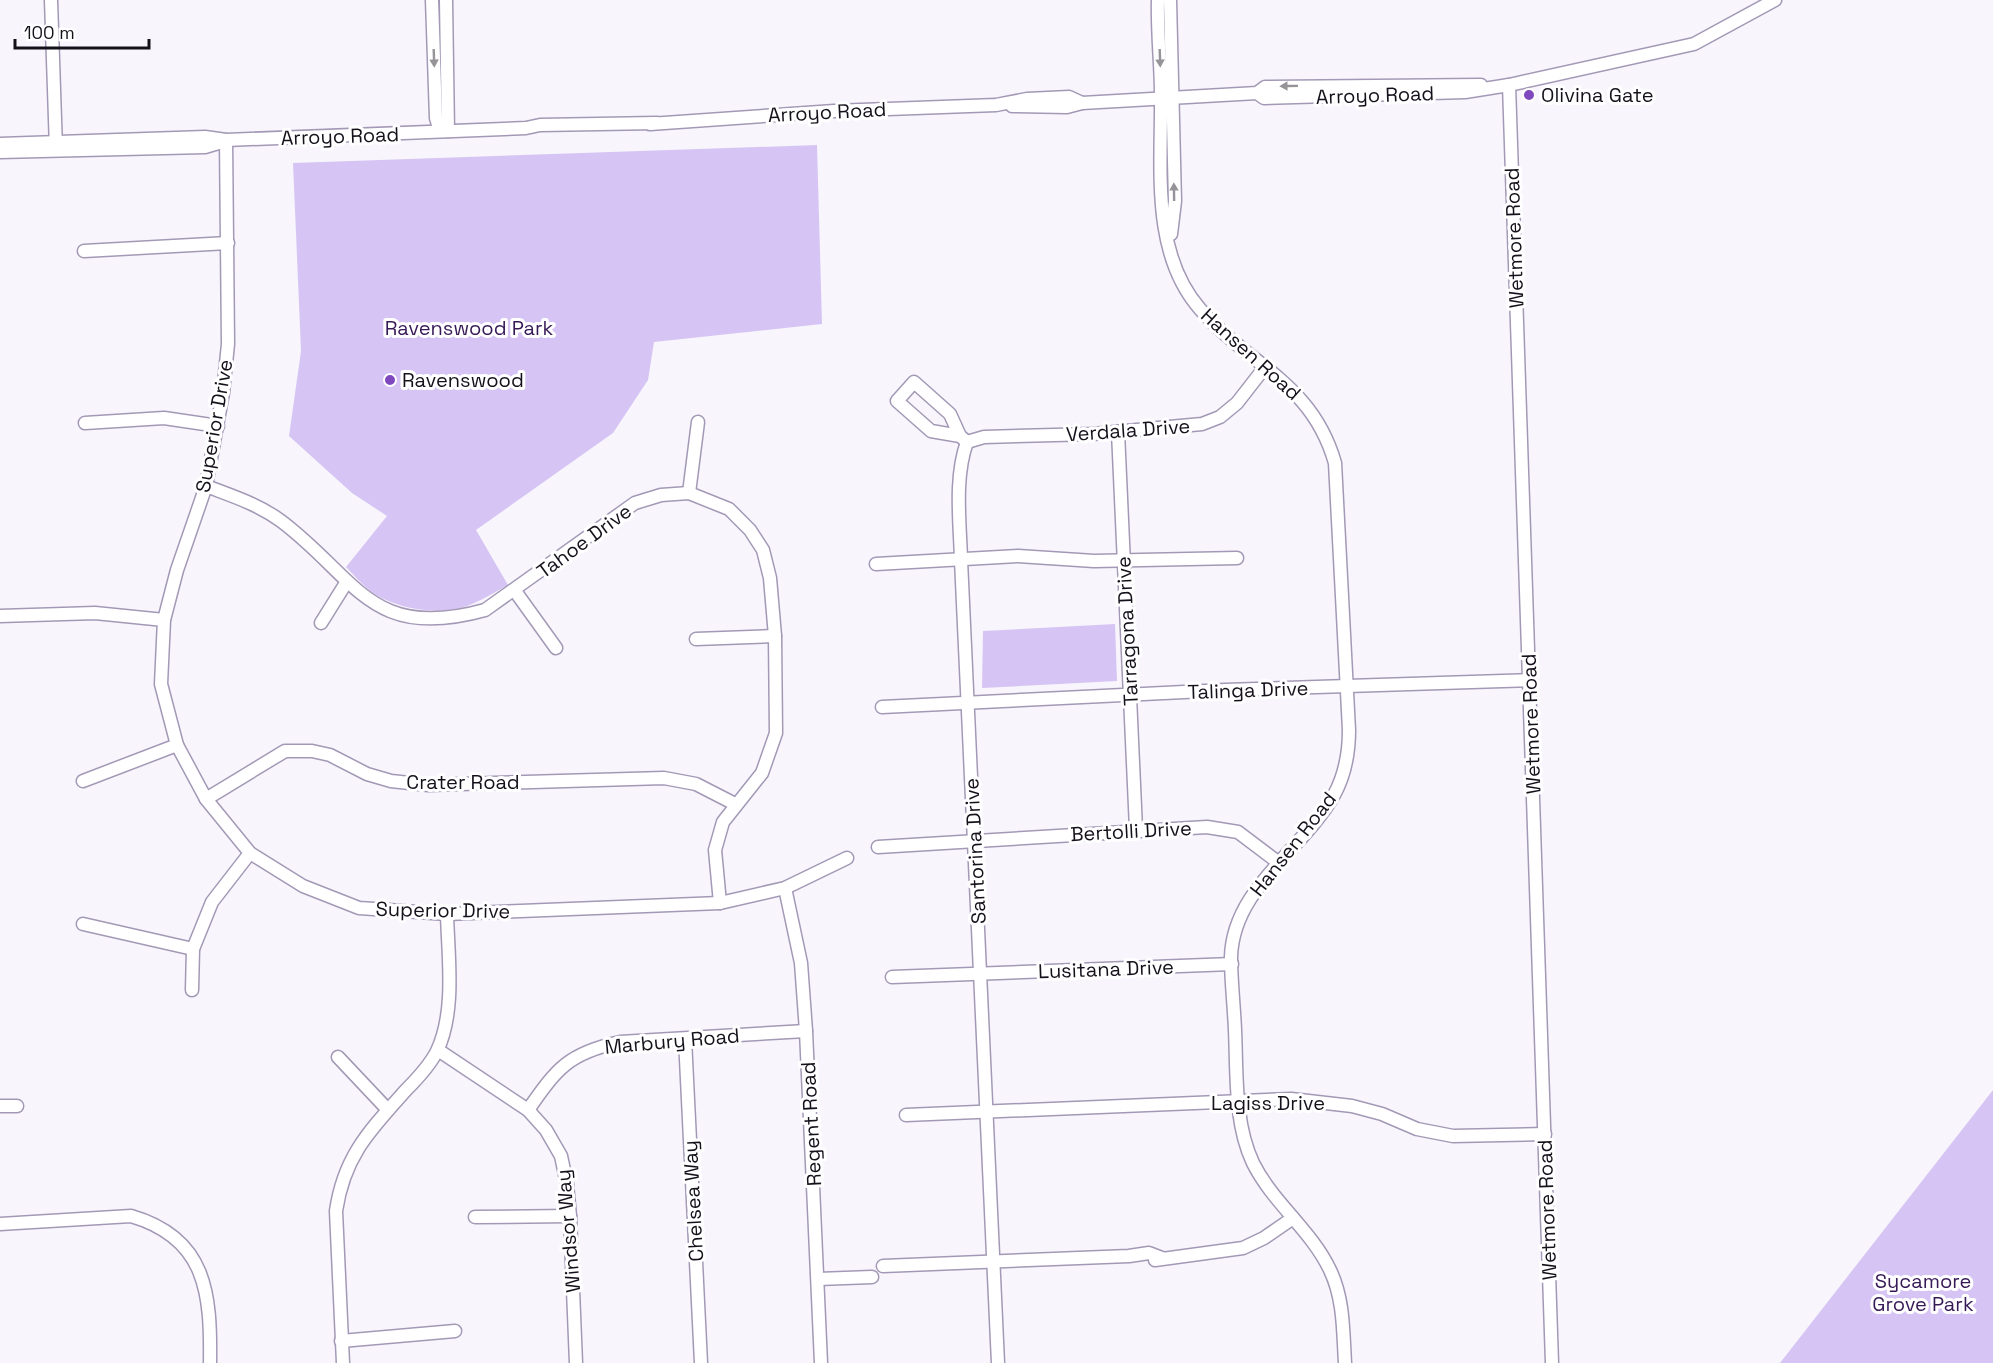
<svg xmlns="http://www.w3.org/2000/svg" width="1993" height="1363" viewBox="0 0 1993 1363" font-family="'Space Grotesk',sans-serif">
<rect width="100%" height="100%" fill="#f8f6fc"/>
<!-- green -->
<g fill="#d6c5f4">
<path d="M817 145 822 324 654 342 648 380 613 433 476 530 508 585C495 592 481 601 467 606 439 616 397 609 373 593 363 586 354 575 346 567L387 516 352 493 289 436 301 351 293 163Z"/>
<polygon points="1115,624 1117,681 982,688 983,631"/>
<polygon points="1993,1090 1993,1363 1780,1363"/>
</g>
<g fill="none" stroke-linecap="round" stroke-linejoin="round">
<!-- minor casing -->
<g stroke="#a399b6" stroke-width="15">
<g id="minor">
<polyline points="51,0 56,149"/>
<polyline points="432,0 436,118 440,131"/>
<polyline points="446,0 448,131"/>
<path d="M1158 0C1157 32 1161 64 1161 95 1162 166 1150 252 1200 309 1250 367 1312 382 1335 463L1349 730C1349 753 1345 775 1334 795 1303 850 1233 888 1231 957 1231 981 1234 1006 1235 1030 1237 1073 1234 1123 1253 1163 1273 1203 1311 1230 1330 1270 1344 1299 1343 1331 1345 1363"/>
<polyline points="1170,0 1175,201 1171,234"/>
<polyline points="1509,85 1552,1363"/>
<polyline points="1257,93 1264,98 1465,92 1509,85 1694,44 1775,0"/>
<polyline points="1012,106 1067,107 1082,103 1257,93 1265,87 1481,85"/>
<polyline points="650,124 834,111 996,105 1027,99 1069,97 1082,103"/>
<polyline points="226,140 228,344 223,393 206,486 177,570 164,620 161,684 177,745 206,799 250,853 303,886 359,908 447,914 720,903 785,888 847,858"/>
<polyline points="0,144 205,137 226,140 526,128 540,125 657,123"/>
<polyline points="0,152 205,147 222,142"/>
<polyline points="84,251 228,243"/>
<polyline points="85,423 164,418 218,426"/>
<polyline points="1118,432 1136,829"/>
<polyline points="960,436 950,414 914,382 897,401 931,431 960,436 967,442"/>
<path d="M967 442C954 478 960 522 961 560L998 1363"/>
<polyline points="967,442 984,437 1093,434 1202,424 1220,417 1237,403 1265,367"/>
<path d="M206 486C232 496 258 504 281 521 357 578 370 642 485 610L635 503 661 495 689 493 729 509 750 530 763 550 770 578 775 636 776 733 762 773 723 822 715 850 720 903"/>
<polyline points="689,493 698,422"/>
<polyline points="876,564 1018,556 1094,561 1237,558"/>
<polyline points="515,591 556,648"/>
<polyline points="0,616 95,613 164,620"/>
<polyline points="321,623 346,583"/>
<polyline points="696,639 775,636"/>
<polyline points="882,707 1225,690 1530,680"/>
<polyline points="83,781 177,745"/>
<polyline points="206,799 285,751 312,751 330,755 367,774 391,781 428,785 664,778 696,784 735,804"/>
<polyline points="878,847 1207,827 1238,832 1279,863"/>
<polyline points="785,888 801,963 806,1031 821,1363"/>
<polyline points="83,924 193,949"/>
<polyline points="892,977 1232,964"/>
<polyline points="192,990 193,949 212,902 250,853"/>
<polyline points="685,1039 701,1363"/>
<polyline points="438,1050 528,1110 546,1130 561,1156 567,1184 570,1216 576,1363"/>
<polyline points="338,1057 388,1110"/>
<polyline points="0,1106 17,1106"/>
<path d="M528 1110C557 1068 569 1053 620 1042L806 1031"/>
<polyline points="906,1115 1291,1099 1352,1106 1382,1114 1417,1129 1453,1136 1545,1134"/>
<polyline points="475,1217 570,1216"/>
<path d="M0 1224 131 1216C207 1238 211 1294 210 1363"/>
<polyline points="1155,1260 1243,1248 1264,1238 1293,1218"/>
<polyline points="883,1266 1129,1256 1149,1253 1162,1258"/>
<polyline points="818,1279 872,1277"/>
<polyline points="341,1341 455,1331"/>
<path d="M343 1363 336 1211C344 1156 370 1130 406 1090 417 1079 430 1065 437 1051 456 1011 448 956 447 914"/>
</g>
</g>
<!-- minor -->
<use href="#minor" stroke="#fff" stroke-width="12"/>
</g>
<!-- one-way arrows -->
<defs><path id="oneway-solid" d="M-6-.8H1V-3.2L6.5 0L1 3.2V.8H-6Z" transform="scale(1.5)"/></defs>
<g fill="#969498">
<use href="#oneway-solid" transform="translate(434 58) rotate(88)"/>
<use href="#oneway-solid" transform="translate(1160 58) rotate(88)"/>
<use href="#oneway-solid" transform="translate(1289 86) rotate(179)"/>
<use href="#oneway-solid" transform="translate(1174 192) rotate(-91)"/>
</g>
<!-- markers -->
<g fill="#7f48bf" stroke="#fff" stroke-width="2">
<circle cx="1529" cy="95" r="6"/>
<circle cx="390" cy="380" r="6"/>
</g>
<g text-anchor="middle" dominant-baseline="central" stroke-width="6" stroke-linejoin="round" paint-order="stroke">
<!-- street labels -->
<g font-size="20" fill="#15111b" stroke="#fff">
<text transform="translate(1375 95) rotate(-2)">Arroyo Road</text>
<text transform="translate(827 112) rotate(-3)">Arroyo Road</text>
<text transform="translate(340 136) rotate(-2)">Arroyo Road</text>
<text transform="translate(1514 238) rotate(-92)">Wetmore Road</text>
<text transform="translate(1251 354) rotate(42)">Hansen Road</text>
<text transform="translate(214 426) rotate(-80)">Superior Drive</text>
<text transform="translate(1128 430) rotate(-4)">Verdala Drive</text>
<text transform="translate(584 541) rotate(-36)">Tahoe Drive</text>
<text transform="translate(1127 631) rotate(-93)">Tarragona Drive</text>
<text transform="translate(1248 690) rotate(-2)">Talinga Drive</text>
<text transform="translate(1531 724) rotate(-92)">Wetmore Road</text>
<text x="463" y="782">Crater Road</text>
<text transform="translate(1131 831) rotate(-3)">Bertolli Drive</text>
<text transform="translate(1293 844) rotate(-52)">Hansen Road</text>
<text transform="translate(975 851) rotate(-93)">Santorina Drive</text>
<text transform="translate(443 910) rotate(1)">Superior Drive</text>
<text transform="translate(1106 969) rotate(-2)">Lusitana Drive</text>
<text transform="translate(672 1041) rotate(-5)">Marbury Road</text>
<text x="1268" y="1103">Lagiss Drive</text>
<text transform="translate(811 1124) rotate(-93)">Regent Road</text>
<text transform="translate(693 1201) rotate(-93)">Chelsea Way</text>
<text transform="translate(1547 1210) rotate(-92)">Wetmore Road</text>
<text transform="translate(568 1231) rotate(-95)">Windsor Way</text>
</g>
<!-- poi labels -->
<g font-size="20" fill="#15111b" stroke="#fff" text-anchor="start">
<text x="1541" y="95">Olivina Gate</text>
<text x="402" y="380">Ravenswood</text>
</g>
<!-- park labels -->
<g font-size="20" fill="#361957" stroke="#fff">
<text x="469" y="328">Ravenswood Park</text>
<text x="1923" y="1281">Sycamore<tspan x="1923" dy="23">Grove Park</tspan></text>
</g>
</g>
<!-- scale -->
<path d="M15 39v9h134v-9" fill="none" stroke="#15111b" stroke-width="3"/>
<text x="24" y="39" font-size="18" fill="#15111b" stroke="#ffffff" stroke-width="4.5" paint-order="stroke">100 m</text>
</svg>
